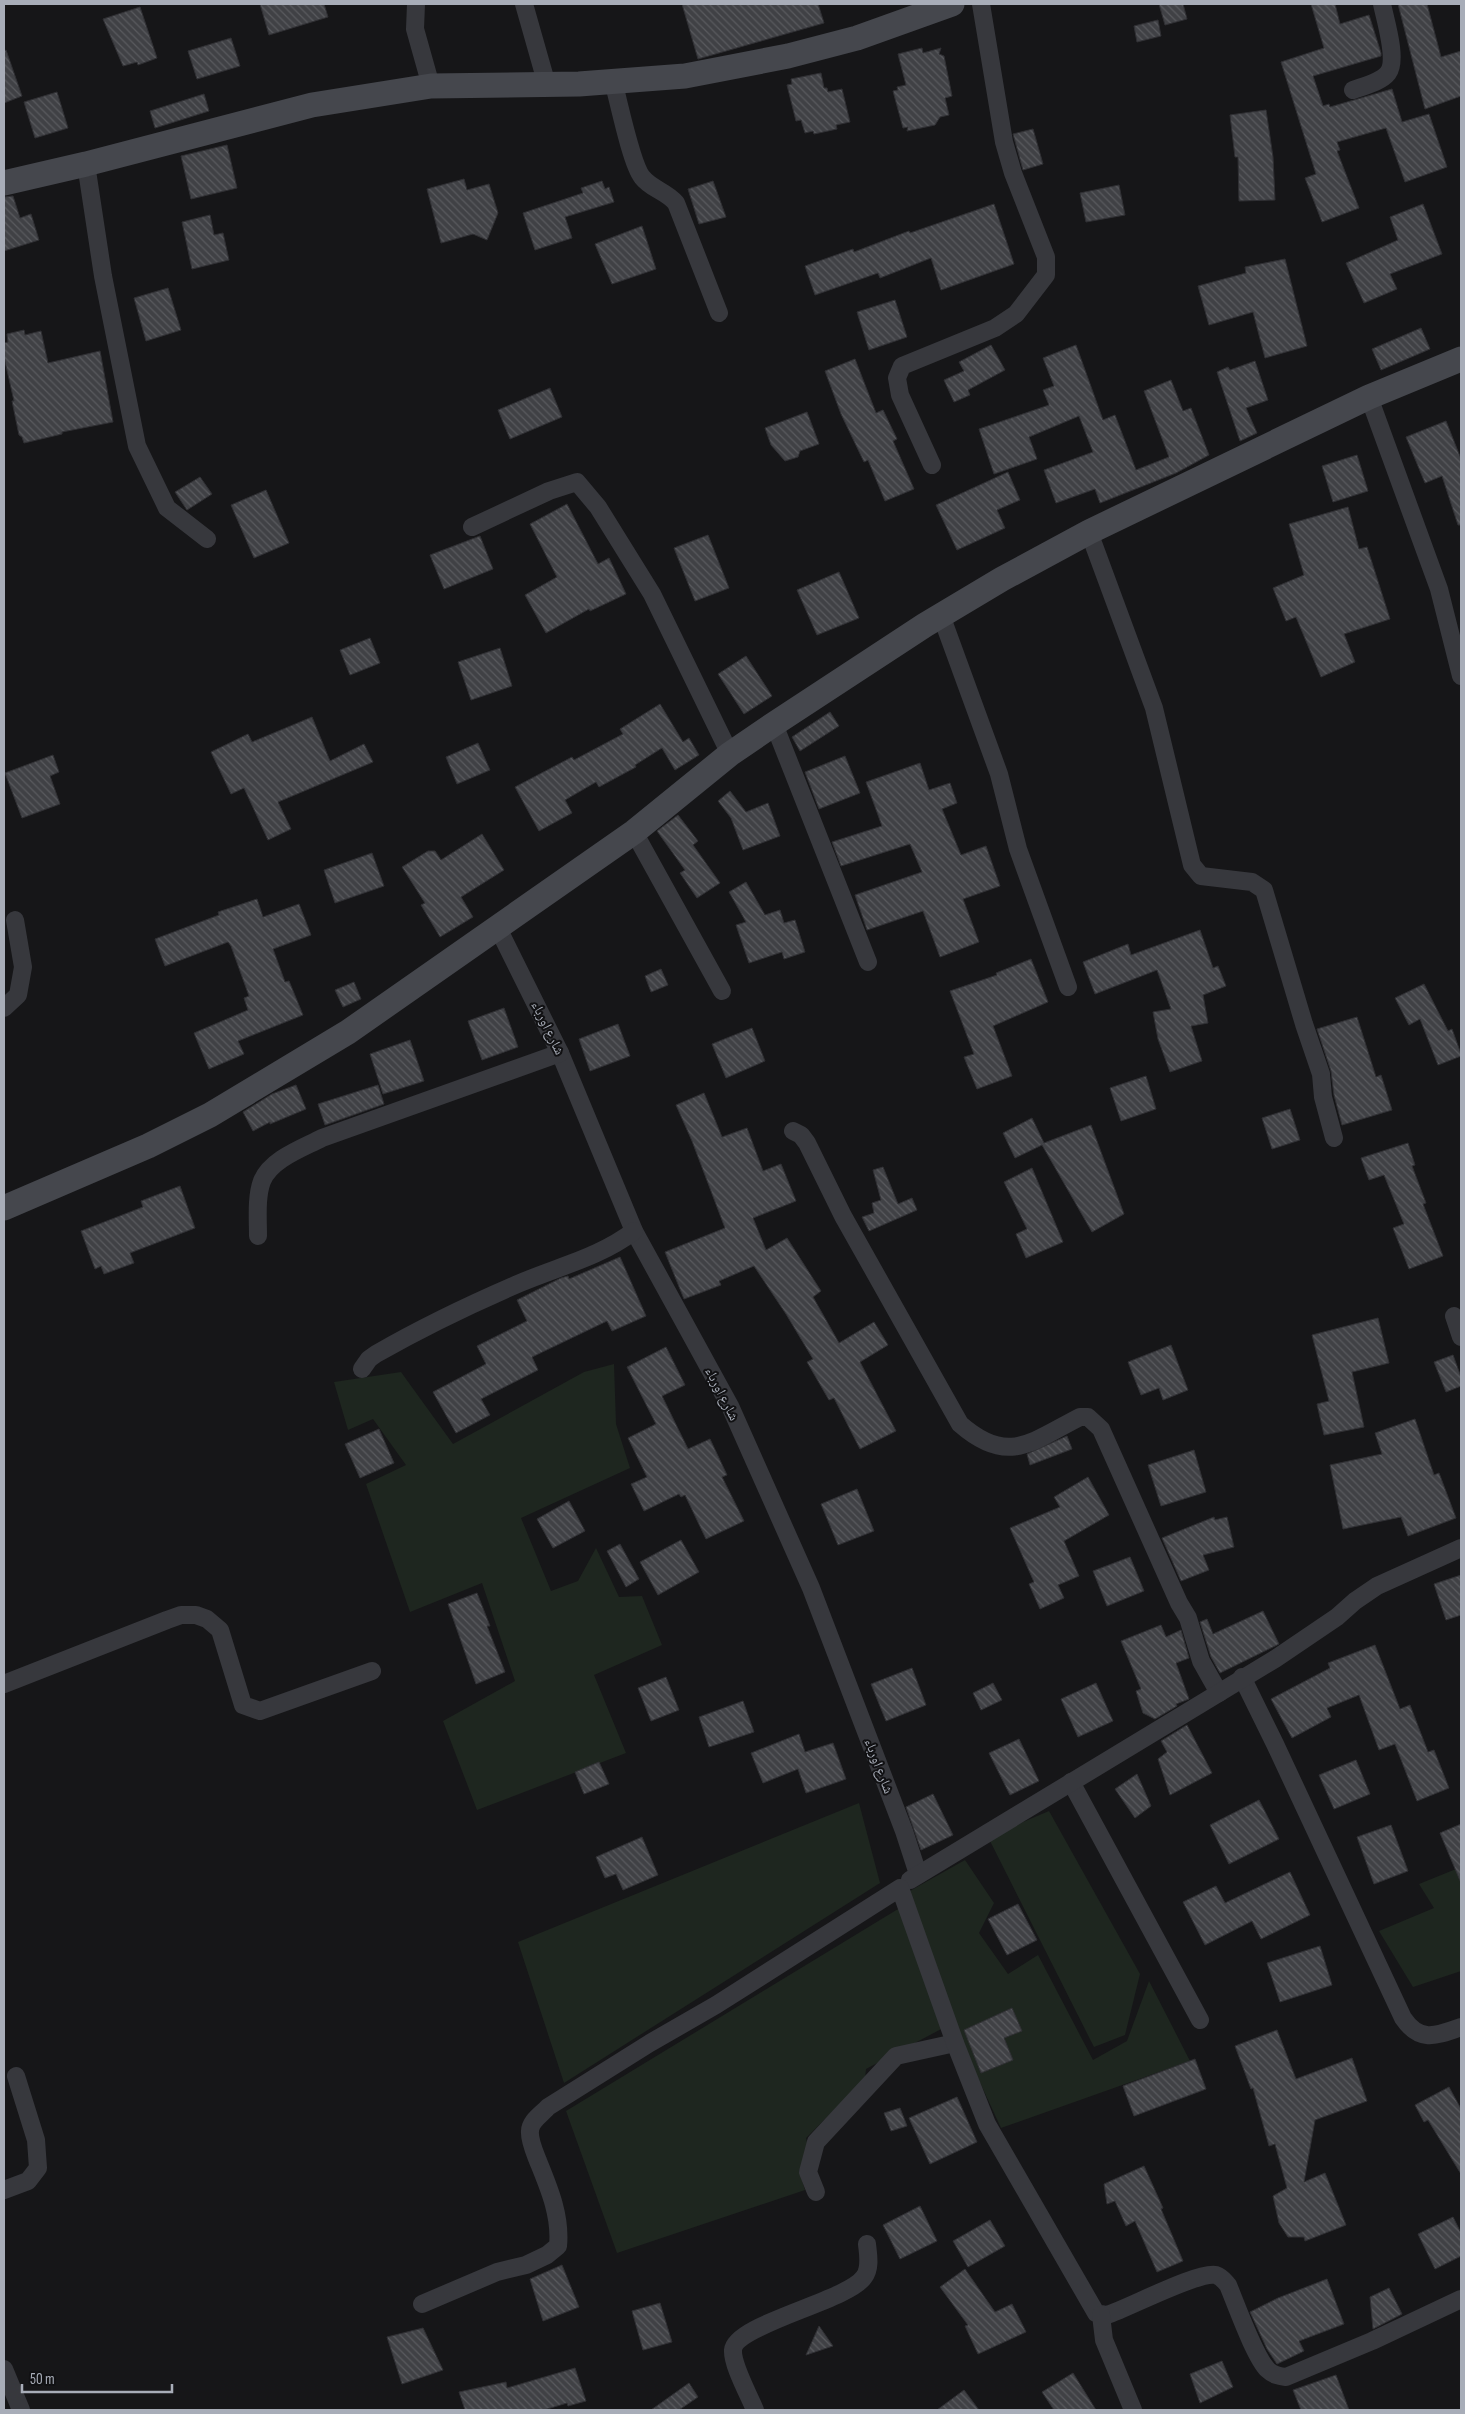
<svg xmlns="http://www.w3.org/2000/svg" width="1465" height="2414" viewBox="0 0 1465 2414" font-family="'Sofia Sans Condensed','Noto Naskh Arabic',sans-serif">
<defs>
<pattern id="building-back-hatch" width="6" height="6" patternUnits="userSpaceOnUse" patternTransform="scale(1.25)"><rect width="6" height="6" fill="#404145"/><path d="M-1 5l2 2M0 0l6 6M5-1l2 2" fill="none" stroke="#595a5e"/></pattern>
</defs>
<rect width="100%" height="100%" fill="#161618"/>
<!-- green -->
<g fill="#1e261f">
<polygon points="614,1364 616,1424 630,1468 521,1518 551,1591 578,1581 596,1548 619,1597 642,1596 662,1645 594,1675 626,1753 477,1810 443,1721 515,1681 482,1583 410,1612 366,1484 406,1465 373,1419 348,1430 334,1382 401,1372 453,1444 584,1372"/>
<polygon points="859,1803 880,1883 564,2083 518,1942"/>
<polygon points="1049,1811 1140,1974 1125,2035 1094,2047 988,1837"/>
<polygon points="965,1860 994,1903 979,1933 1008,1974 1038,1955 1093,2060 1127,2041 1149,1981 1190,2061 1001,2128 959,2037 908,1892"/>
<polygon points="1461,1867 1461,1971 1413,1987 1379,1931 1434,1908 1419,1884"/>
<polygon points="903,1906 945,2027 866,2069 865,2079 806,2138 811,2159 799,2170 805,2190 617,2253 566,2111"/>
</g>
<!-- building -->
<g fill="url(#building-back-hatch)" stroke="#303034">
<polygon points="260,4 324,4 328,17 269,35"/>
<polygon points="682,4 818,4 824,23 698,59"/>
<polygon points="1159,4 1183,4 1187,19 1165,25"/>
<polygon points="1311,4 1335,4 1340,24 1369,15 1381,53 1381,56 1313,76 1323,106 1329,104 1330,107 1392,89 1402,122 1429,114 1447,167 1405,182 1386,128 1337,142 1340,150 1337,151 1359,208 1322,222 1305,178 1316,174 1281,62 1324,48"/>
<polygon points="1398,4 1427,4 1441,57 1461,51 1461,96 1425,109"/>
<polygon points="140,7 157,58 138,65 137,62 123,66 103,19"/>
<polygon points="1158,20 1161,36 1137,42 1134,26"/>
<polygon points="231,38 240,66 197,79 188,51"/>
<polygon points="922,48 923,53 941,48 939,54 944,56 952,96 945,98 949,115 940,117 935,125 907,131 908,127 903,128 893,91 898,90 897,87 906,85 898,54"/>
<polygon points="6,50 22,96 4,103 4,51"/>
<polygon points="821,73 824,88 827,88 828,92 842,89 850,122 836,125 837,129 814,134 813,131 805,133 801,120 796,121 787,85 792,84 791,79"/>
<polygon points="57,92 68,128 35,138 24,102"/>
<polygon points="204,94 209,111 155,128 150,111"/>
<polygon points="1266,110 1273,157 1275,200 1239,201 1238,157 1235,157 1230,115"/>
<polygon points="1033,129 1043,164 1023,170 1013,134"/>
<polygon points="227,145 237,188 191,199 181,156"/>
<polygon points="464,179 467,190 489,184 498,213 487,240 473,234 441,243 427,189"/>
<polygon points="602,181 605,189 609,187 614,202 565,217 572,238 535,250 523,213 583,193 581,188"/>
<polygon points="713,181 726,217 699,224 688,189"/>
<polygon points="1119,185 1125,215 1086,222 1080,193"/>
<polygon points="13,196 20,218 31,214 39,240 4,251 4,197"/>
<polygon points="994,204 1014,264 941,290 931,258 880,278 878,273 815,295 805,266 853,249 854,252 909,231 910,233"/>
<polygon points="1423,204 1442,254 1390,274 1397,289 1364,303 1346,263 1398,240 1390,217"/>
<polygon points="210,215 214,235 223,233 229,260 192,269 182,222"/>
<polygon points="642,226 656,269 612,284 595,244"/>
<polygon points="1285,259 1307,346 1265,358 1253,312 1209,325 1198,286 1246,273 1245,267"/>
<polygon points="168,288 181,330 146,341 134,298"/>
<polygon points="895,300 907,337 869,350 857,312"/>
<polygon points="1421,328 1430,349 1381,370 1372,349"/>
<polygon points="24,330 25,335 41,331 48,363 100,351 113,422 62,432 62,434 24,443 22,437 19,435 12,401 14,401 4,357 4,343 8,342 7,334"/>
<polygon points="991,345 1005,370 968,390 970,395 954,402 944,380 964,371 959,362"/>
<polygon points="1076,345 1103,420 1115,415 1136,470 1169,457 1144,391 1171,380 1183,411 1191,408 1209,455 1176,473 1100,503 1095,489 1056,503 1044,470 1093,452 1079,416 1029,437 1037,459 994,474 979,429 1049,405 1043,390 1054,386 1043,358"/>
<polygon points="855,359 876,413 883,410 897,439 893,441 914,489 885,501 868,460 864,462 841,414 825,371"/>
<polygon points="1255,361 1268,400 1246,408 1257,433 1240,441 1217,372 1228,367 1230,370"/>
<polygon points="550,388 562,417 510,439 498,410"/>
<polygon points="807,412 819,444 800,451 798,457 785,461 771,445 765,428"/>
<polygon points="1446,421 1461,459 1461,525 1458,525 1442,476 1425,483 1406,437"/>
<polygon points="1357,455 1368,491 1333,502 1322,466"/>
<polygon points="1008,472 1020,500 997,510 1005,528 957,550 936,505"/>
<polygon points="200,477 212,494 187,510 175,492"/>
<polygon points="266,490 289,543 254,558 231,505"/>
<polygon points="567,504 598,564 609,558 626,594 590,611 589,609 546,633 525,595 557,577 530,524"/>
<polygon points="1348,507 1359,549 1367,547 1390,619 1344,634 1355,662 1321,677 1296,617 1286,621 1273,588 1304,575 1289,524"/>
<polygon points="708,535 729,588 695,601 674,548"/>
<polygon points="480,536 493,569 444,589 430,555"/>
<polygon points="839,572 859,618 817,635 797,590"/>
<polygon points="370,638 380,663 350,675 340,650"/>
<polygon points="500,648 512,686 471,700 458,662"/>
<polygon points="746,656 772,696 744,714 718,674"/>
<polygon points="660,704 683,742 689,738 699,755 675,770 662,748 635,765 636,767 599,787 596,782 565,800 572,813 539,831 515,787 572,757 574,760 623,734 620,729"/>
<polygon points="830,712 839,726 800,751 792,737"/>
<polygon points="312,717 330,761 364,744 373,762 278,802 291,829 268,840 244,788 231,794 211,752 248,734 252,742"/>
<polygon points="478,743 490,770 457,784 446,757"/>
<polygon points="53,755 59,772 50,776 60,804 22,818 5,773"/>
<polygon points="845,756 860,793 819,809 805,772"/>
<polygon points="920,763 929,790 950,783 957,803 942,809 961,855 986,846 1000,886 963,899 979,942 940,957 923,911 867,930 855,895 922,872 910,844 841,866 832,842 882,826 866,782"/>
<polygon points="730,791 746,812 768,803 780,836 743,850 731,818 718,801"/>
<polygon points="678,815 698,841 693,845 720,883 697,898 680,873 685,870 657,831"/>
<polygon points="482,834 504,870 461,897 473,917 440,937 421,905 425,903 402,867 428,851 435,851 441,860"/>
<polygon points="372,853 384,886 335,903 324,870"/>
<polygon points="746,882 765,915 780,910 784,923 795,920 805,952 784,959 782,952 749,963 736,925 746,922 729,892"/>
<polygon points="257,899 263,917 299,904 311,935 273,949 285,982 289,981 303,1015 238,1041 244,1054 209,1069 194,1033 248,1010 244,998 249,996 231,946 228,942 165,966 155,939 219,915 218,912"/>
<polygon points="1200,930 1213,968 1218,966 1226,986 1203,995 1208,1023 1191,1026 1202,1061 1170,1072 1158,1039 1153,1012 1171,1009 1157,970 1095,994 1083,962 1128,944 1131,955"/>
<polygon points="1031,959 1048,1002 993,1026 1012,1076 977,1089 964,1057 974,1054 950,991 997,975 996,973"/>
<polygon points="661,969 668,985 651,992 645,976"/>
<polygon points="354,982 361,999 343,1007 335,990"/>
<polygon points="1424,984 1448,1031 1452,1029 1461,1054 1461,1056 1438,1065 1420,1019 1409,1025 1395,998"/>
<polygon points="504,1008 518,1047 482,1060 468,1021"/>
<polygon points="1357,1017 1376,1077 1381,1075 1392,1110 1342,1125 1334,1095 1331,1071 1317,1029"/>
<polygon points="618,1024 630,1056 590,1071 579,1039"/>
<polygon points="752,1028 765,1061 726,1078 712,1044"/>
<polygon points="410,1040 424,1081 383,1094 370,1054"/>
<polygon points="1146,1076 1156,1109 1121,1121 1110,1088"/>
<polygon points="296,1085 306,1109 270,1124 270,1122 253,1131 243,1112 272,1094"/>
<polygon points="378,1085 384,1104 325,1125 318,1104"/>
<polygon points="704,1093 722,1137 747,1128 763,1171 781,1164 796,1201 753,1218 766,1250 787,1238 821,1291 813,1297 839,1343 874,1322 888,1345 860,1362 896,1431 860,1449 834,1398 829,1400 807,1362 813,1359 786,1314 754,1266 719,1281 721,1285 684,1299 665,1252 725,1228 692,1141 676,1105"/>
<polygon points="1290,1109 1300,1140 1272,1149 1262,1118"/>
<polygon points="1032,1118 1044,1143 1091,1125 1124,1214 1092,1232 1042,1145 1015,1158 1003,1133"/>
<polygon points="1408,1143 1415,1165 1412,1166 1426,1203 1423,1204 1443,1256 1409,1269 1393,1228 1404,1224 1384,1175 1369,1180 1361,1158"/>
<polygon points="883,1167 898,1204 912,1198 917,1210 869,1231 862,1217 874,1213 872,1203 881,1200 873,1170"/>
<polygon points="1032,1168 1063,1242 1026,1258 1016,1234 1027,1229 1004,1182"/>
<polygon points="180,1186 195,1228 130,1253 134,1263 104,1274 101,1266 95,1269 81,1231 143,1207 141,1201"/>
<polygon points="620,1257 646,1316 612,1331 607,1321 532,1357 538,1370 481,1399 490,1415 456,1433 433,1392 486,1364 477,1346 527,1321 517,1300 561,1278 568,1276 569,1279"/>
<polygon points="1378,1318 1389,1363 1352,1372 1364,1427 1324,1435 1317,1404 1329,1401 1312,1335"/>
<polygon points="1171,1345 1188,1390 1163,1400 1159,1388 1141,1395 1128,1362"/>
<polygon points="666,1347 685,1385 662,1396 688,1449 710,1439 727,1475 722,1477 744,1521 706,1539 685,1495 681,1497 679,1494 644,1511 631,1484 647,1477 628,1438 656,1424 627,1367"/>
<polygon points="1453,1355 1461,1377 1461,1386 1446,1392 1434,1362"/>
<polygon points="1415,1419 1434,1475 1439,1473 1456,1518 1408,1536 1401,1517 1343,1529 1330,1465 1382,1454 1375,1433"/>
<polygon points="379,1429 394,1463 360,1478 345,1444"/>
<polygon points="1067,1436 1072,1449 1030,1465 1027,1454"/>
<polygon points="1194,1450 1206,1492 1161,1506 1148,1465"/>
<polygon points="1088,1477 1109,1515 1064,1541 1079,1576 1058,1585 1064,1598 1040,1609 1029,1584 1034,1582 1010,1528 1060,1507 1054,1497"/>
<polygon points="857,1489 874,1531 838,1545 821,1504"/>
<polygon points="569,1501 585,1531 553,1548 537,1519"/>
<polygon points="1214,1517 1215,1520 1227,1517 1234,1547 1203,1555 1209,1570 1181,1581 1162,1538"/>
<polygon points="681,1540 699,1572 658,1595 640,1562"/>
<polygon points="620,1544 639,1579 626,1587 607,1551"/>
<polygon points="1130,1557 1144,1591 1107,1606 1093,1571"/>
<polygon points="1461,1575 1461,1615 1446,1620 1434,1584"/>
<polygon points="477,1593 490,1626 487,1626 505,1672 476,1684 448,1604"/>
<polygon points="1263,1611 1279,1644 1220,1673 1211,1657 1200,1622 1207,1619 1213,1634"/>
<polygon points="1161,1625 1166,1637 1181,1630 1189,1658 1176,1663 1189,1699 1176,1704 1177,1706 1155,1719 1143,1713 1136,1691 1141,1689 1121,1641"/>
<polygon points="1375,1645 1400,1709 1410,1705 1428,1752 1434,1750 1449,1788 1417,1801 1395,1744 1379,1750 1359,1695 1327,1708 1331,1717 1292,1738 1271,1699 1330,1668 1328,1663"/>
<polygon points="912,1668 926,1705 886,1721 871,1684"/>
<polygon points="666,1677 679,1710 651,1721 638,1688"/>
<polygon points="993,1683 1002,1700 981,1710 973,1693"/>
<polygon points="1096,1683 1113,1721 1078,1737 1061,1699"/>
<polygon points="743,1701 754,1732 709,1747 699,1717"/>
<polygon points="1187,1725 1212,1773 1170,1795 1158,1759 1167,1752 1161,1741"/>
<polygon points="799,1734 805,1752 833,1743 846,1779 806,1793 798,1769 763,1783 751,1753"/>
<polygon points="1019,1739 1039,1781 1010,1795 989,1753"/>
<polygon points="1356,1760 1370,1794 1334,1809 1319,1775"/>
<polygon points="599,1762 609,1784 584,1794 575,1772"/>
<polygon points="1137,1774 1151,1806 1135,1818 1115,1789"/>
<polygon points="933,1794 953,1835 921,1850 906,1807"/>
<polygon points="1259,1800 1279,1839 1229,1864 1210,1825"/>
<polygon points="1461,1824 1461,1883 1440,1833"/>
<polygon points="1391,1825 1408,1871 1374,1884 1357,1837"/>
<polygon points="642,1837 658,1875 623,1890 616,1874 605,1878 596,1857"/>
<polygon points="1290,1872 1310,1915 1261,1939 1252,1921 1205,1945 1183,1902 1216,1886 1225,1903"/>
<polygon points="1018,1904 1037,1940 1007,1955 988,1919"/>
<polygon points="1320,1946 1332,1985 1280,2002 1267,1963"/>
<polygon points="1012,2008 1022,2031 1004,2038 1013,2060 981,2073 964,2030"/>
<polygon points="1277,2030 1296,2079 1352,2058 1367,2101 1315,2120 1304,2182 1325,2173 1346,2225 1305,2241 1304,2237 1288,2237 1279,2223 1273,2196 1287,2188 1275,2144 1269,2146 1253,2088 1251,2089 1235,2046"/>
<polygon points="1195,2059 1206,2089 1134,2116 1123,2086"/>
<polygon points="1449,2087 1461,2109 1461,2174 1428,2120 1424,2122 1415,2105"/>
<polygon points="957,2097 977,2142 930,2164 909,2118"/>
<polygon points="900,2108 907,2126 891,2131 884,2113"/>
<polygon points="1144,2166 1163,2208 1161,2209 1183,2261 1157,2272 1135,2221 1126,2226 1115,2201 1107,2204 1104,2184"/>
<polygon points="920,2206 937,2241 900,2259 883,2225"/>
<polygon points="1453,2217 1461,2233 1461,2256 1435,2269 1418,2234"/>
<polygon points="990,2220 1005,2246 968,2267 953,2241"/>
<polygon points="562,2265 579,2307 543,2321 530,2279"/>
<polygon points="965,2269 995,2312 1012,2304 1026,2332 978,2354 965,2326 968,2325 940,2287"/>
<polygon points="1327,2279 1344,2324 1299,2341 1304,2351 1277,2364 1267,2349 1250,2312 1278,2298"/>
<polygon points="1389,2288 1402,2314 1373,2329 1370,2297"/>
<polygon points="660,2303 672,2342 643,2350 632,2311"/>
<polygon points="819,2326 833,2346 806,2355"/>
<polygon points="423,2328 443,2370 402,2384 387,2337"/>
<polygon points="1222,2361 1233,2387 1200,2403 1190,2374"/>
<polygon points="575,2368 586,2401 568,2406 567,2403 544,2410 465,2410 459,2392 506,2382 507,2388"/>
<polygon points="1073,2373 1096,2410 1054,2410 1042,2392"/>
<polygon points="1336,2375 1349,2410 1301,2410 1293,2390"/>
<polygon points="689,2383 698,2397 679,2410 651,2410"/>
<polygon points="964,2390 979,2410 937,2410"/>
</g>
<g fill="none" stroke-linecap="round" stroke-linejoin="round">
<!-- street -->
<g stroke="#37383d" stroke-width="18">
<polyline points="416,4 415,29 431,86"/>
<polyline points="524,4 547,85"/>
<path d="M613 81C619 102 631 163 642 177 651 189 666 191 676 203L719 313"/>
<path d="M1353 90C1364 86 1381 82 1388 73 1398 60 1385 19 1382 4"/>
<polyline points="86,164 103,276 137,446 167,508 207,539"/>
<polyline points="1369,397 1439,589 1461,676"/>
<polyline points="932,465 900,395 897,378 902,366 995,328 1016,314 1046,275 1046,257 1013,173 1004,142 981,4"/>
<polyline points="472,527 549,491 577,482 598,507 652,594 730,754"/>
<polyline points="1089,532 1154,708 1192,865 1201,876 1252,882 1264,890 1304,1024 1321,1074 1323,1097 1334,1138"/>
<polyline points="941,615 999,774 1018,849 1068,987"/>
<polyline points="774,724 868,962"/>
<polyline points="634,832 722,991"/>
<polyline points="497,926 560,1053 634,1231 730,1406 811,1588 904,1831 918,1874"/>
<polyline points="4,1008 18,995 23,967 15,920"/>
<path d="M793 1131 801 1135 807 1143 843 1216 960 1424C1008 1466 1031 1442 1080 1417H1088L1101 1429 1179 1603 1188 1618 1201 1661 1219 1693"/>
<path d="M258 1236C258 1219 256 1197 262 1181 271 1159 303 1148 322 1138L560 1053"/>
<polyline points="1454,1316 1461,1337"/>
<path d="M362 1369 369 1359 376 1354C423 1327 471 1304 520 1283 560 1266 600 1257 634 1231"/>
<path d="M1242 1677 1275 1744 1403 2018C1420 2043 1436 2036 1461 2027"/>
<polyline points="4,1684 167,1620 181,1615 196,1615 207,1619 220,1630 243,1705 260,1711 372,1671"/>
<polyline points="1071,1782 1200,2020"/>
<polyline points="910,1880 1275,1659 1337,1617 1355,1601 1377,1586 1461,1548"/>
<polyline points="4,2190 28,2181 38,2168 36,2140 16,2076"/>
<polyline points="816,2192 808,2172 816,2142 896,2056 955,2043"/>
<path d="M422 2304 497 2272 526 2265 547 2255 558 2246C561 2216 549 2188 538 2161 535 2153 529 2140 530 2131 530 2121 542 2114 548 2107L650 2043 716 2005 900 1888 955 2043 987 2124 1096 2313 1107 2315C1129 2308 1198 2271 1216 2275 1222 2277 1224 2281 1228 2285 1236 2304 1255 2358 1268 2370 1273 2375 1279 2376 1286 2377L1372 2341 1461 2299"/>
<polyline points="1101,2315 1104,2340 1133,2410"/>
<polyline points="4,2369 21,2410"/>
<path d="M755 2410C749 2395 732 2365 733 2350 735 2324 848 2301 864 2277 871 2268 868 2254 867 2244"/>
</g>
<!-- secondary -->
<g stroke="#45474d" stroke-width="25">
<polyline points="4,183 86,164 312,105 431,86 579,84 685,76 788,56 857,38 952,4"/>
<polyline points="4,1208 148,1146 210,1115 348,1032 634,832 730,754 774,724 925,625 1002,579 1089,532 1369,397 1461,359"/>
</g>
</g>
<g text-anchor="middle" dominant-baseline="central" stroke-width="4" stroke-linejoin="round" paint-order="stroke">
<!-- street labels -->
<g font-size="14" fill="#a8adb8" stroke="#111113">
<text transform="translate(548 1028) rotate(64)">شارع اورباء</text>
<text transform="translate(722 1394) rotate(63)">شارع اورباء</text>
<text transform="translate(879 1766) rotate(69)">شارع اورباء</text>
</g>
</g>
<!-- border -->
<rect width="1465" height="2414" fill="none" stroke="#a8adb8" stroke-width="10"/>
<!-- scale -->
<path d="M22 2384v8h150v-8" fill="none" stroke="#a8adb8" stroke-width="2.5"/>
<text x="30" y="2384" font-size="15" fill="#a8adb8" stroke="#111113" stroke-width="4" paint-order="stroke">50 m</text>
</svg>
